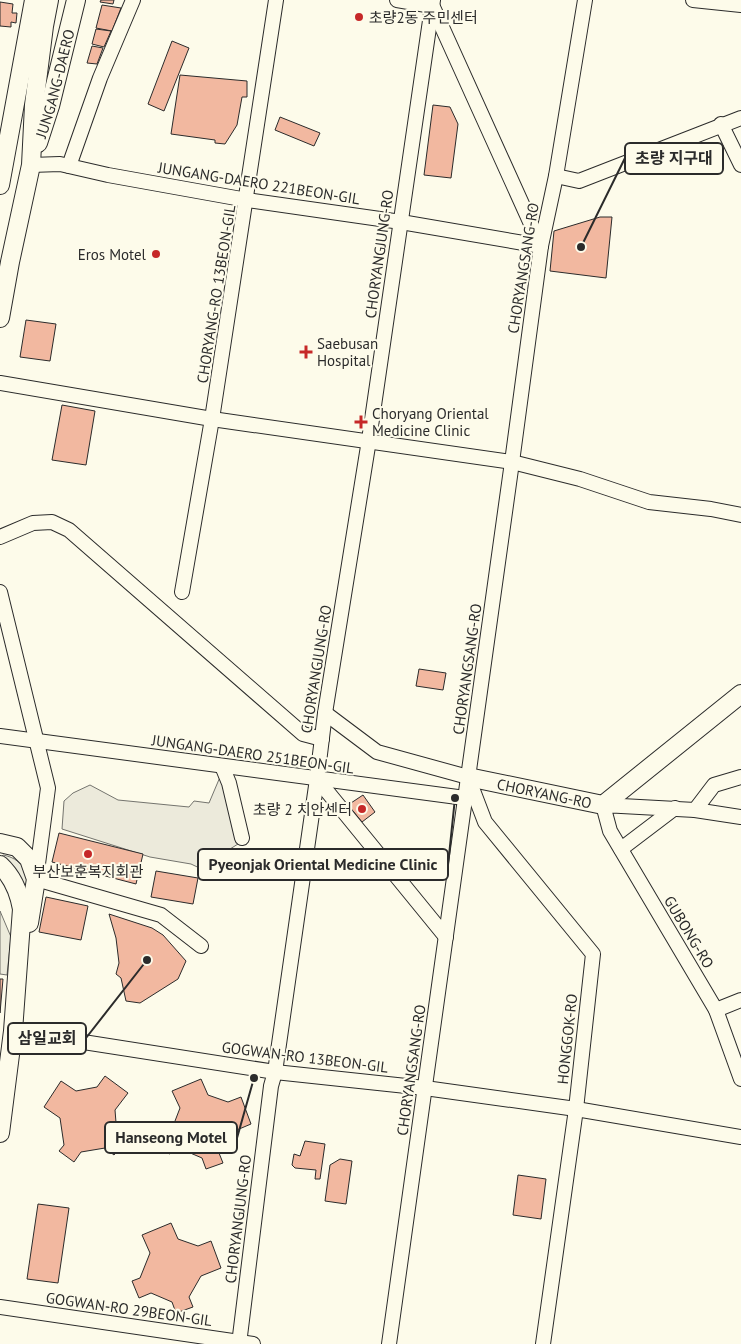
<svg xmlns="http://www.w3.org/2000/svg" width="741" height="1344" viewBox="0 0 741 1344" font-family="'PT Sans','Noto Sans KR',sans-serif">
<rect width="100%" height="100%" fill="#fdfbea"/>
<!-- green -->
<g fill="#ecebdb" stroke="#74746e">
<path d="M3 855C20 858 32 872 25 890L1 857Z"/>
<polygon points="0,911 11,937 7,975 0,974"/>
</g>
<!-- parking -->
<polygon fill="#eceadb" stroke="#74746e" points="220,777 230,803 238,844 230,849 227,866 210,873 191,864 150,857 62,829 64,801 73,793 90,785 118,800 189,807 194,801 209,803"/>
<!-- building -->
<g fill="#f2b8a0" stroke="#2b2b2b">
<polygon points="101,0 114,0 113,4 100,2"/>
<polygon points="0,2 13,4 12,13 17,13 16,23 11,22 11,27 0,26"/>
<polygon points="102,5 121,8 112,31 96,28"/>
<polygon points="96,29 111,31 104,47 92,44"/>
<polygon points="172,41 189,48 164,111 148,104"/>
<polygon points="92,46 103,48 97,64 87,63"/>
<polygon points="180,75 247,81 247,97 242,97 237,125 225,144 215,143 215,140 171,134"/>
<polygon points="433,105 450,107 458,124 451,178 424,175"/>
<polygon points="280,117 320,133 314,146 275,130"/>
<polygon points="600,217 612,217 606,278 550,271 554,231"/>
<polygon points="26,320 56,324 50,361 20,357"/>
<polygon points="62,405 95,411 86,465 52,460"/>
<polygon points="419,669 446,673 443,690 416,686"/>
<polygon points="363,795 375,812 362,822 348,805"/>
<polygon points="59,833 143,854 136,884 52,862"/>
<polygon points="156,871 198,878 193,904 151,897"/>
<polygon points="46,897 88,906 81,940 39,932"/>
<polygon points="109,914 152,928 163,935 186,961 178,979 140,1003 126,1001 121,978 116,974 119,963 116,938"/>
<polygon points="0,979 3,979 0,1013"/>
<polygon points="105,1076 128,1093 115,1110 117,1135 125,1142 114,1155 105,1148 81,1152 74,1162 59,1151 64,1145 60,1118 44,1107 61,1081 76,1091 97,1087"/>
<polygon points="201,1079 208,1095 228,1102 241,1097 251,1124 232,1132 219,1153 223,1163 206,1169 202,1158 181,1149 169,1154 162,1137 170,1134 180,1108 172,1091"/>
<polygon points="305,1141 325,1144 320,1179 315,1179 316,1170 295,1168 292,1165 294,1154 300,1156"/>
<polygon points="340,1159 352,1161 346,1204 325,1201 330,1165"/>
<polygon points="518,1175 546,1179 541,1219 513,1215"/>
<polygon points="38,1204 69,1208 58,1283 27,1279"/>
<polygon points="171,1223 178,1239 198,1246 211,1241 221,1268 201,1276 189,1297 193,1307 176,1313 172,1302 151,1293 139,1298 132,1281 140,1278 150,1253 142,1235"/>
</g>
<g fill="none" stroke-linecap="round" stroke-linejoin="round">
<!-- minor casing -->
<g stroke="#2b2b2b" stroke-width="16">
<g id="minor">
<polyline points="397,0 432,6"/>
<polyline points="693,0 741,5"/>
<polyline points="432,5 541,246"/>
<polyline points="721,124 741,165"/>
<polyline points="31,165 60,164 108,175 247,200 401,222 541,246"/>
<polyline points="69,166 100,78 133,0"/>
<polyline points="556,176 579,181 741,118"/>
<polyline points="0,383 212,419 512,462 580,479 649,502 711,509 741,515"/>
<polyline points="0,537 33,523 52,522 69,530 303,734 322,739"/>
<polyline points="0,592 48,788 36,879 161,915 201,946"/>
<polyline points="182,592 212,419 276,0"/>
<polyline points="325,713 377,752 468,777"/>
<polyline points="0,736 465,798"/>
<polyline points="222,766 229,783 242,838"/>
<polyline points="317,779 446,937"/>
<polyline points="469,780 485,822 593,954 576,1109 543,1344"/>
<polyline points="695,810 714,785 741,777"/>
<polyline points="741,817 695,810 603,805 610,831 716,1010 741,1079"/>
<polyline points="621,849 675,808"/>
<polyline points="716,1010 741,1000"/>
<polyline points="13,1031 275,1072 425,1088 576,1109 741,1137"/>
<polyline points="0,1307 253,1344"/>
<polyline points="239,1344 271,1086 275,1072 317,779 325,713 369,440 433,0"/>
<polyline points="389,1344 512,462 541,246 556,176 585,0"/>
</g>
</g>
<!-- major casing -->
<g stroke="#2b2b2b" stroke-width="20">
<g id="major">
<path id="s1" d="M38 143 50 106 76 0"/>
<polyline points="0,185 34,0"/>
<polyline points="0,318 10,262 31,165 34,105 44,26 49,0"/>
<path id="s2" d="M468 777 603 805 741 694"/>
<polyline points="0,843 17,847 29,859 36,879 29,923"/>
<path d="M0 865C13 877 19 892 22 909L13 1031 0 1133"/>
</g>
</g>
<!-- minor -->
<use href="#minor" stroke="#fdfbea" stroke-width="14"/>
<!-- major -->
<use href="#major" stroke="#fdfbea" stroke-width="18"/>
</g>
<!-- markers -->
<g fill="#c62828" stroke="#fdfbea" stroke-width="2">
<circle cx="359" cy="17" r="5"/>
<circle cx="156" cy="254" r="5"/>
<path d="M303.5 344.5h5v5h5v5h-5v5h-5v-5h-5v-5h5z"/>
<path d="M358.5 414.5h5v5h5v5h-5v5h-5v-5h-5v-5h5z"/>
<circle cx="362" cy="809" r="5"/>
<circle cx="88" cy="854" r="5"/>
</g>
<g text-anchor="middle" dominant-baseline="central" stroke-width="4" stroke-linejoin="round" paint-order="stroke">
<!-- poi labels -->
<g font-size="15" fill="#2b2b2b" stroke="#fdfbea" text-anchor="start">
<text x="369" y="17">초량2동 주민센터</text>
<text x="146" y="254" text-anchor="end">Eros Motel</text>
<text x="317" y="343">Saebusan<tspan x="317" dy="17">Hospital</tspan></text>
<text x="372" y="413">Choryang Oriental<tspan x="372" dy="17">Medicine Clinic</tspan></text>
<text x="352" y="809" text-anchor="end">초량 2 치안센터</text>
<text x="88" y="871" text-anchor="middle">부산보훈복지회관</text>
</g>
<!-- street labels -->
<g font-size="15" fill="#2b2b2b" stroke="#fdfbea">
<text stroke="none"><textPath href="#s1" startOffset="62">JUNGANG-DAERO</textPath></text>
<text transform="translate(259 183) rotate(9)">JUNGANG-DAERO 221BEON-GIL</text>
<text transform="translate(379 254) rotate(-82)">CHORYANGJUNG-RO</text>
<text transform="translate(523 268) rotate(-81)">CHORYANGSANG-RO</text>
<text transform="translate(216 294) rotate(-81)">CHORYANG-RO 13BEON-GIL</text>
<text transform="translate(316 669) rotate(-81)">CHORYANGJUNG-RO</text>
<text transform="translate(467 669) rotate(-82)">CHORYANGSANG-RO</text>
<text transform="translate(253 754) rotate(8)">JUNGANG-DAERO 251BEON-GIL</text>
<text stroke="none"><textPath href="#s2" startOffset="78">CHORYANG-RO</textPath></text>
<text transform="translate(689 932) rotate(59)">GUBONG-RO</text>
<text transform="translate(567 1039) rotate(-84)">HONGGOK-RO</text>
<text transform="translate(305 1057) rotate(7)">GOGWAN-RO 13BEON-GIL</text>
<text transform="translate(411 1070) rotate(-82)">CHORYANGSANG-RO</text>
<text transform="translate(238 1219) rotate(-83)">CHORYANGJUNG-RO</text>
<text transform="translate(129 1309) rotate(8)">GOGWAN-RO 29BEON-GIL</text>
</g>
</g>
<!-- callouts -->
<path fill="none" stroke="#2b2b2b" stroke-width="2" d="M581 247L625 158M455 798L448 865M147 960L86 1038M254 1078L237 1138"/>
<g fill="#2b2b2b" stroke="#fdfbea" stroke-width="2">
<circle cx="581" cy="247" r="5"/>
<circle cx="455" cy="798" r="5"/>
<circle cx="147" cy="960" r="5"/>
<circle cx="254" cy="1078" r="5"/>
</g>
<g fill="#fdfbea" stroke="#2b2b2b" stroke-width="2">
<rect x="625" y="143" width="98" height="31" rx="5"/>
<rect x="198" y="849" width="250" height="31" rx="5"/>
<rect x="8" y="1023" width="78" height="31" rx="5"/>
<rect x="105" y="1122" width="132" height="31" rx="5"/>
</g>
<g font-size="16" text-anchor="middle" font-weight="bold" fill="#2b2b2b">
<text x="674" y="164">초량 지구대</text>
<text x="323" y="870">Pyeonjak Oriental Medicine Clinic</text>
<text x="47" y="1044">삼일교회</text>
<text x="171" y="1143">Hanseong Motel</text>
</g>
</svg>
